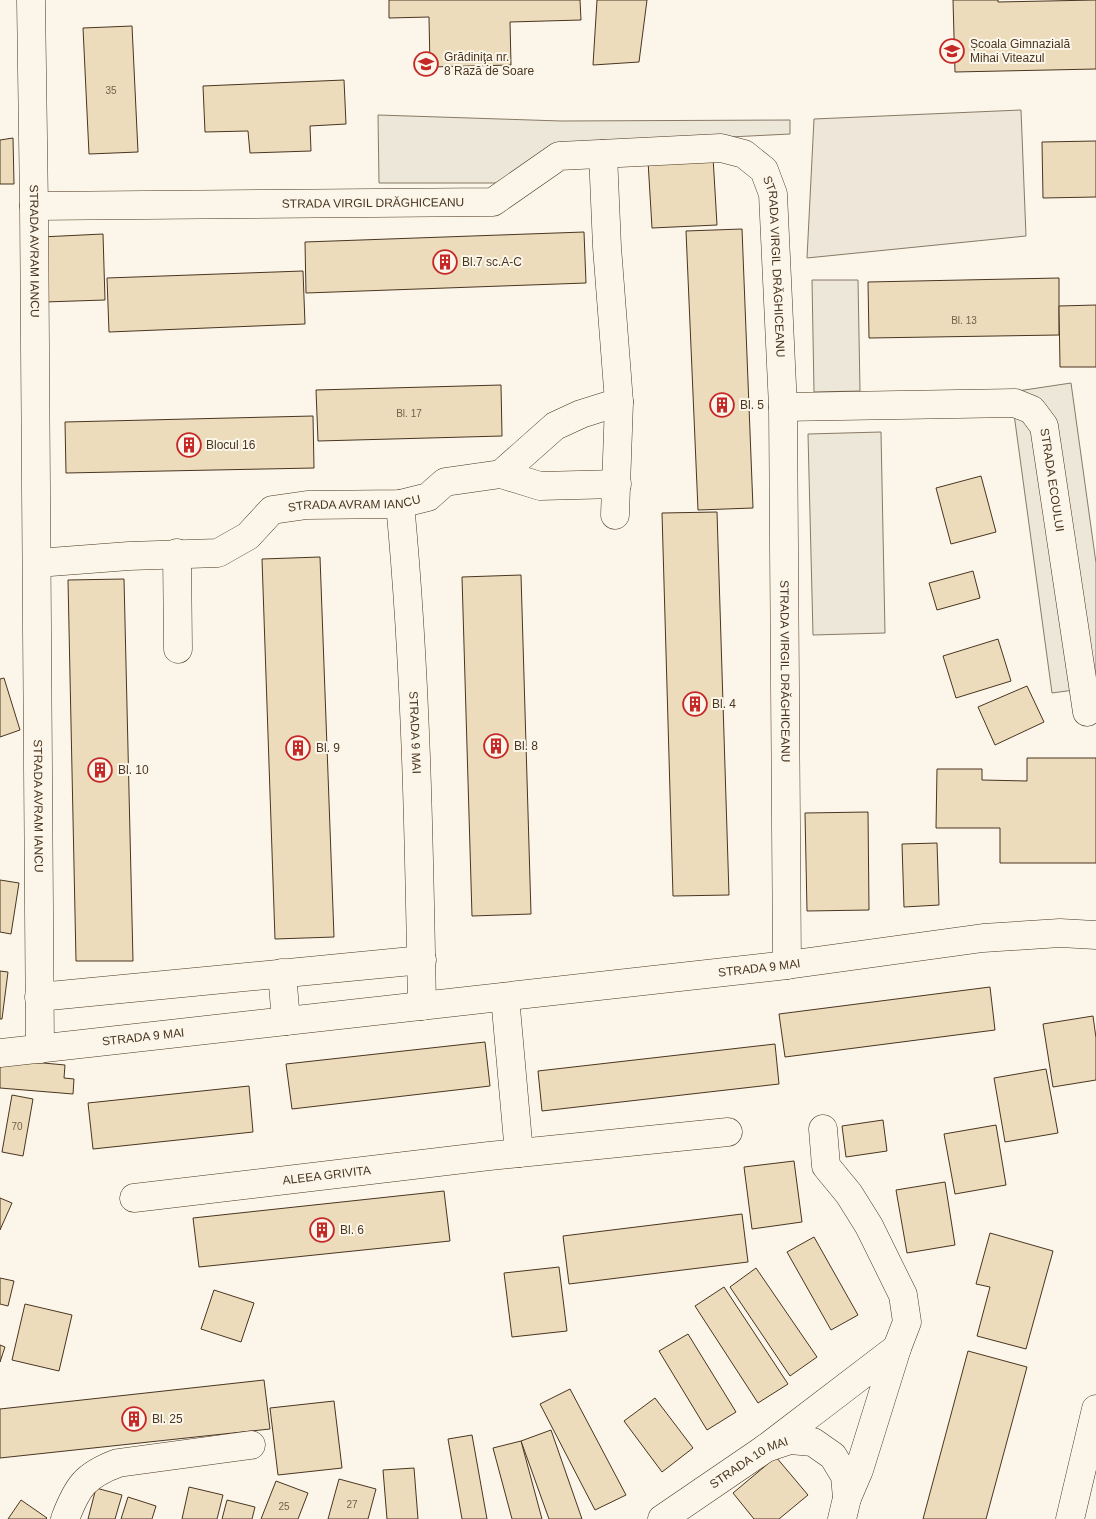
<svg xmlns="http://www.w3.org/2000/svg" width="1096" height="1519" viewBox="0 0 1096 1519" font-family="Arial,sans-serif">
<rect width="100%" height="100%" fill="#fbf6e9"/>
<!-- green -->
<polygon fill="#ede6d9" stroke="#887966" points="1021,110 1026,236 807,258 814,119"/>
<!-- parking -->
<g fill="#ede7d9" stroke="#887966">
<polygon points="378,115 561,121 790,120 790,134 551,146 507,183 379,183"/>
<polygon points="812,280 858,280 860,391 814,392"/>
<polygon points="1071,383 1096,563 1096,687 1052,693 1011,392"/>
<polygon points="881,432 885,633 813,635 808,434"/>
</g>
<!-- building -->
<g fill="#ecdcbc" stroke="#4a3520">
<polygon points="389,0 580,0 581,20 510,22 511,65 430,67 429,17 389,18"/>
<polygon points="597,0 647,0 639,62 593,65"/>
<polygon points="953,0 998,0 998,2 1096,0 1096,69 955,72"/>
<polygon points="132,26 138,152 89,154 83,28"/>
<polygon points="344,80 346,124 310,126 311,151 250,153 248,131 205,132 203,86"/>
<polygon points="13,138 14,184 0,184 0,140"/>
<polygon points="1096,141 1096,197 1043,198 1042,142"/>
<polygon points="713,157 717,225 652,228 648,161"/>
<polygon points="742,229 753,508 698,510 686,231"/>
<polygon points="584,232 586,283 306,293 305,242"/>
<polygon points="103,234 105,300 44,302 41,237"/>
<polygon points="303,271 305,324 109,332 107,278"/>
<polygon points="1059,278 1059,335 869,338 868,282"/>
<polygon points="1096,305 1096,367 1060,367 1059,306"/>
<polygon points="501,385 502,436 318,441 316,390"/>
<polygon points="313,416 314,468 66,473 65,422"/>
<polygon points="981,476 996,532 951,544 936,488"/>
<polygon points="717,512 729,895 673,896 662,513"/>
<polygon points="320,557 334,937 275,939 262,559"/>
<polygon points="973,571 980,598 937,610 929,583"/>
<polygon points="521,575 531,914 472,916 462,577"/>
<polygon points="124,579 133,961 76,961 68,580"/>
<polygon points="998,639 1011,681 956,698 943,656"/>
<polygon points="4,678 20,730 0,737 0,679"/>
<polygon points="1027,686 1044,722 995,745 978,707"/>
<polygon points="1027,758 1096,758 1096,863 1000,863 1000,828 936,828 937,769 982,769 982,780 1027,781"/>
<polygon points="868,812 869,910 807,911 805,813"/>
<polygon points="937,843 939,905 904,907 902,844"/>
<polygon points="0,880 19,883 11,934 0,932"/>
<polygon points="0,971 8,972 2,1019 0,1019"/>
<polygon points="990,987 995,1030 785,1057 779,1014"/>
<polygon points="1093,1016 1096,1038 1096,1080 1053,1087 1043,1024"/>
<polygon points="485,1042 490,1086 292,1109 286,1064"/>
<polygon points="775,1044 779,1084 542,1111 538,1071"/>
<polygon points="0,1059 65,1065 64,1078 74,1079 73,1094 0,1088"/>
<polygon points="1046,1069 1058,1133 1005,1142 994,1078"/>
<polygon points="249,1086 253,1132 93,1149 88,1103"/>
<polygon points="12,1095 33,1099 23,1156 2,1152"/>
<polygon points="883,1120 887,1151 846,1157 842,1126"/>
<polygon points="996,1125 1006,1185 955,1194 944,1134"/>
<polygon points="794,1161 802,1222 752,1229 744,1167"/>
<polygon points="945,1182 955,1245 907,1253 896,1190"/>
<polygon points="444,1191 450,1241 199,1267 193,1218"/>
<polygon points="0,1198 12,1203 0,1230"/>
<polygon points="742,1214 748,1262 569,1284 563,1236"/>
<polygon points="990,1233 1053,1251 1026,1349 977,1336 990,1287 976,1284"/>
<polygon points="814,1237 858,1315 831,1330 787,1252"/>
<polygon points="559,1267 567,1331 512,1337 504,1273"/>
<polygon points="756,1268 817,1357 790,1376 730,1287"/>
<polygon points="0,1278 14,1281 8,1306 0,1304"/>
<polygon points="724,1287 788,1384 758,1403 695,1306"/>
<polygon points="214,1290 254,1303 241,1342 201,1329"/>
<polygon points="25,1304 72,1315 59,1371 12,1360"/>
<polygon points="688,1334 736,1412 707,1430 659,1351"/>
<polygon points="0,1345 5,1347 0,1362"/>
<polygon points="968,1351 1027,1367 986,1519 923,1519"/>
<polygon points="264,1380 270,1429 0,1458 0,1409"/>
<polygon points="570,1389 626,1495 595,1510 540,1404"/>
<polygon points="655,1398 693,1448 662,1472 624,1421"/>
<polygon points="334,1401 342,1468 278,1475 270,1408"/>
<polygon points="551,1430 582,1519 549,1519 521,1441"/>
<polygon points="472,1435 487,1519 462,1519 448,1439"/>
<polygon points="521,1441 542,1519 512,1519 493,1448"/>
<polygon points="776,1457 808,1495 779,1519 754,1519 733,1493"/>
<polygon points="414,1468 418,1519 387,1519 383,1470"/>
<polygon points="339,1479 376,1489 368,1519 328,1519"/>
<polygon points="276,1481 308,1493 298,1519 261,1519"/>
<polygon points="189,1487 223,1495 217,1519 182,1519"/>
<polygon points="96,1488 122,1495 115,1519 88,1519"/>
<polygon points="128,1497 156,1506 152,1519 121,1519"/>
<polygon points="21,1500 47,1518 46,1519 8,1519"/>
<polygon points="227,1500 255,1507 252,1519 222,1519"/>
</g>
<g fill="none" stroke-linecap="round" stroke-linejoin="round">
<!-- minor casing -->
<g stroke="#4a3520" stroke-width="29">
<g id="minor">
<path id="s1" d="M31 0 34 206 40 1049"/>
<path id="s2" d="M34 206 493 202 559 156 721 148 744 154 764 170 773 194 783 407 787 965"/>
<path id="s3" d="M783 407 1015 403 1032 410 1044 426 1087 712"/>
<polyline points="501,474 540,486 617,484"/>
<path id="s4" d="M400 504C416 671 419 838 422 1006"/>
<polyline points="615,515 619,402"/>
<polyline points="177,553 178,649"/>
<path id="s5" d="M37 563 129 556 218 553 248 536 272 510 307 505 400 504 428 497 445 482 501 474 555 426 581 414 619 402 607 247 603 154"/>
<polyline points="282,973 286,1021"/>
<polyline points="39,997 422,960"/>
<polyline points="505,997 519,1153"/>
<path id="s6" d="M0 1053 787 965 983 938 1060 933 1096 935"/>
<polyline points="823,1129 826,1166 849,1194 869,1226 903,1295 907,1322 897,1348"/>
<path id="s7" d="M134 1198 489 1156 728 1132"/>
<polyline points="766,1448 897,1348 859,1470 847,1498"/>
<path d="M65 1519C77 1487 85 1475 118 1463L251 1445"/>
<path id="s8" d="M662 1519 766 1448 790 1440 813 1442 833 1456 845 1476 847 1498 842 1519"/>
</g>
</g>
<!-- major casing -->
<g stroke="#4a3520" stroke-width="29">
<polyline id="major" points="1070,1519 1096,1409"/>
</g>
<!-- minor -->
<use href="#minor" stroke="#fbf6e9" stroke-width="28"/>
<!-- major -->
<use href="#major" stroke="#fbf6e9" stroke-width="28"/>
</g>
<!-- icons -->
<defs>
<g id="school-ring" transform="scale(1.25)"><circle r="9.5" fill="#fbf6e9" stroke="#c62828" stroke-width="1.5"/><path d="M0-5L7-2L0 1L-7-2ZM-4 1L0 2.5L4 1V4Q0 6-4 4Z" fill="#c62828"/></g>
<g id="building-ring" transform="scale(1.25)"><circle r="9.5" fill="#fbf6e9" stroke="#c62828" stroke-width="1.5"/><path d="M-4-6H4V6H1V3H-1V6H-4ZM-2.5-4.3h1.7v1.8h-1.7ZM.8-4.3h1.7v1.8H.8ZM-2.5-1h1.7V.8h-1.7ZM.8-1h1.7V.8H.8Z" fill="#c62828"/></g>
</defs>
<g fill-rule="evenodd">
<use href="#school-ring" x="952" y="51"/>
<use href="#school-ring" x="426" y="64"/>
<use href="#building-ring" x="445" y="262"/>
<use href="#building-ring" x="722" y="405"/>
<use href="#building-ring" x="189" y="445"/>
<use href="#building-ring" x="695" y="704"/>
<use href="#building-ring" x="496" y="746"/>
<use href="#building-ring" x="298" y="748"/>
<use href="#building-ring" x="100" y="770"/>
<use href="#building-ring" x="322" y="1230"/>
<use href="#building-ring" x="134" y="1419"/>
</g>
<g text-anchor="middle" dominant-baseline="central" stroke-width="4" stroke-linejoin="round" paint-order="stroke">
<!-- number labels -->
<g font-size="10" fill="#725f47">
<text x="111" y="90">35</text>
<text x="964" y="320">Bl. 13</text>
<text x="409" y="413">Bl. 17</text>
<text x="17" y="1126">70</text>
<text x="352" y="1504">27</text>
<text x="284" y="1506">25</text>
</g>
<!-- poi labels -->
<g font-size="12" fill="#4a3520" stroke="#fbf6e9" text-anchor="start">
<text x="970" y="44">Școala Gimnazială<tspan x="970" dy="14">Mihai Viteazul</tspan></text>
<text x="444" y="57">Grădiniţa nr.<tspan x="444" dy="14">8 Rază de Soare</tspan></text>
<text x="462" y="262">Bl.7 sc.A-C</text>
<text x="740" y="405">Bl. 5</text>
<text x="206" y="445">Blocul 16</text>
<text x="712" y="704">Bl. 4</text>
<text x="514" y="746">Bl. 8</text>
<text x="316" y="748">Bl. 9</text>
<text x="118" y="770">Bl. 10</text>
<text x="340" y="1230">Bl. 6</text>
<text x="152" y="1419">Bl. 25</text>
</g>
<!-- street labels -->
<g font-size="12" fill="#4a3520" stroke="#fbf6e9">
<text stroke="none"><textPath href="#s2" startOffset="339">STRADA VIRGIL DRĂGHICEANU</textPath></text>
<text stroke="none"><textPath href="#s1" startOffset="251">STRADA AVRAM IANCU</textPath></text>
<text stroke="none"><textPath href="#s2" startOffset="849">STRADA VIRGIL DRĂGHICEANU</textPath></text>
<text stroke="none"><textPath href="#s3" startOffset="325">STRADA ECOULUI</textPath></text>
<text stroke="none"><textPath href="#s5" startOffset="334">STRADA AVRAM IANCU</textPath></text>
<text stroke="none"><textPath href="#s2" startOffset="1254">STRADA VIRGIL DRĂGHICEANU</textPath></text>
<text stroke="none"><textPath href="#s4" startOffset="229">STRADA 9 MAI</textPath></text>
<text stroke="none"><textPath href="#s1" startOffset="806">STRADA AVRAM IANCU</textPath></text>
<text stroke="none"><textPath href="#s6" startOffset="764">STRADA 9 MAI</textPath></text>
<text stroke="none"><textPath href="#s6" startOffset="144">STRADA 9 MAI</textPath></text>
<text stroke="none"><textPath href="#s7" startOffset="194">ALEEA GRIVITA</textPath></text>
<text stroke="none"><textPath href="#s8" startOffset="104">STRADA 10 MAI</textPath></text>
</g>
</g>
</svg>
